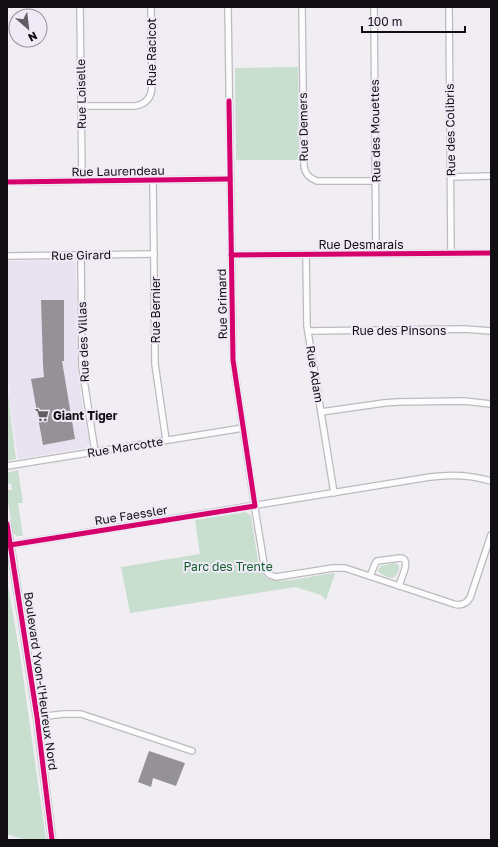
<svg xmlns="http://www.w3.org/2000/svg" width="498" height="847" viewBox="0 0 498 847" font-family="'Golos Text',sans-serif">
<rect width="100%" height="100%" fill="#f0edf3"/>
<!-- built -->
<polygon fill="#e9e2f0" points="71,260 74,262 76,265 78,373 81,396 89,443 88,445 85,448 18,459 9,397 7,360 7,261"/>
<!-- green -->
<g fill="#c8dece">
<polygon points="298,67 299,160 236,160 235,68"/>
<polygon points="7,386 16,459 7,461"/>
<path d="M18 470 23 503H18L23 536C19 536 16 537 13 533L7 495V490H12L11 483 7 484V473Z"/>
<path d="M246 512 250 515 251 516 258 561C260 569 262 576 269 579 280 585 320 574 335 573L326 600 321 595 295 587 130 613 121 567 200 554 195 520Z"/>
<path d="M394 563 398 565C400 568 398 574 395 577L390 578 379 573 378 570 381 566Z"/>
<polygon points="7,580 20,655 46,840 25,840 7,834"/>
</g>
<!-- building -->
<g fill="#949297">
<polygon points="41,300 64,300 64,361 62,361 75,439 43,445 31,379 44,377 43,365"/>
<polygon points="149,751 185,763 176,786 153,778 151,787 138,782"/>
</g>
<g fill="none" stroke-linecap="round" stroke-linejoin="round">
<!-- minor casing -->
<g stroke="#bcbabf" stroke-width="8">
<g id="minor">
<polyline points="80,7 82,181"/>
<path d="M228 7 233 360 256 515 265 570 270 575 276 577 333 568H345L454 604C461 606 466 604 470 598L491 535"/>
<path d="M302 7 304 166C305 174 309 178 317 181H376"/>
<polyline points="374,7 376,254"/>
<polyline points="449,7 451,253"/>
<path d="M81 106H135C147 104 152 96 152 85L151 7"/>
<polyline points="451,177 491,176"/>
<polyline points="153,180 155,364 166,440"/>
<polyline points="7,182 230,179"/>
<polyline points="81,255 82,367 95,452"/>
<polyline points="231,255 491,253"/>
<polyline points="306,255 307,326 334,493"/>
<polyline points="7,256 154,254"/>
<polyline points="308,331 464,329 491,331"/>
<polyline points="321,412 384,403 397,402 464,401 491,404"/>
<polyline points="7,466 243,428"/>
<path d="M10 545 430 477C451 474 471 475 491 481"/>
<path d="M370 576 375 564 377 561 400 558C402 558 404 558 405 561 408 565 400 581 399 586"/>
<polyline points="37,717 64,714 81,714 192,751"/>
</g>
</g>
<!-- tertiary casing -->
<g stroke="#bcbabf" stroke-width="9">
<polyline id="tertiary" points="7,524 37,717 52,840"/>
</g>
<!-- minor -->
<use href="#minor" stroke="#fdfcfd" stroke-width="5.5"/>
<!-- tertiary -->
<use href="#tertiary" stroke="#fdfcfd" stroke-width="7"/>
<!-- cycleway casing -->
<g stroke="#efeaf6" stroke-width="8">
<g id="cycleway">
<polyline points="7,182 230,179"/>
<polyline points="231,255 491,253"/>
<polyline points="7,524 37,717 52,840"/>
<polyline points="10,545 255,506 233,360 229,101"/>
</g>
</g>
<!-- cycleway -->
<use href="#cycleway" stroke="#d6006c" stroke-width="5"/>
</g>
<!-- icons -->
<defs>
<g id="supermarket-bare" transform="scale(1.08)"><path d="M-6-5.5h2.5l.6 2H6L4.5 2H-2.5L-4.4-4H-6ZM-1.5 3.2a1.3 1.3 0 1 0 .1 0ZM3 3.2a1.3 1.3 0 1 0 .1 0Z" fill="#5f5d61" stroke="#efeaf6" stroke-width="2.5" paint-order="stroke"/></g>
</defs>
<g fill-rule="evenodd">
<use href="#supermarket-bare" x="42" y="415"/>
</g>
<g text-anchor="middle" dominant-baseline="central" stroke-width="4" stroke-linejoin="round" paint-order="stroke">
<!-- street labels -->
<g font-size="12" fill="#110f13" stroke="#efeaf6">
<text transform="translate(151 52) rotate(-90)">Rue Racicot</text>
<text transform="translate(81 94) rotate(-91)">Rue Loiselle</text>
<text transform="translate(303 127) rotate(-91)">Rue Demers</text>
<text transform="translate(450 130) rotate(-91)">Rue des Colibris</text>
<text transform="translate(375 131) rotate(-91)">Rue des Mouettes</text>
<text transform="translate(118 171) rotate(-1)">Rue Laurendeau</text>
<text x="361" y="244">Rue Desmarais</text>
<text transform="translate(81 255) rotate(-1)">Rue Girard</text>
<text transform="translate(222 304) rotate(-91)">Rue Grimard</text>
<text transform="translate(155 310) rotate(-90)">Rue Bernier</text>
<text x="399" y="330">Rue des Pinsons</text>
<text transform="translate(83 342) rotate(-92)">Rue des Villas</text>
<text transform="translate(315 374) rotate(81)">Rue Adam</text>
<text transform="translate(125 447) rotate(-9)">Rue Marcotte</text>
<text transform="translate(131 515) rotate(-9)">Rue Faessler</text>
<text transform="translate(41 681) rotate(82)">Boulevard Yvon-l'Heureux Nord</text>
</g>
<!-- poi labels -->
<g font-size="12" font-weight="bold" fill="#110f13" stroke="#efeaf6" text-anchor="start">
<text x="53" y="415">Giant Tiger</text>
</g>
<!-- park labels -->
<g font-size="12" fill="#14602f" stroke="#efeaf6">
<text x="228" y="566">Parc des Trente</text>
</g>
</g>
<!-- border -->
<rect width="498" height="847" fill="none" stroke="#110f13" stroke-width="16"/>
<!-- north arrow -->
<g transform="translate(28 28) rotate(152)"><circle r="19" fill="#efeaf6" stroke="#96929b"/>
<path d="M0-3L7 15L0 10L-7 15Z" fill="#5f5d61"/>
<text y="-6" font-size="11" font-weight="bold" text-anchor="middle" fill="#110f13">N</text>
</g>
<!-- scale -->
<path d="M362 26v6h103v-6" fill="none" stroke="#110f13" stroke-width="2"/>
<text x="368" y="26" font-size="12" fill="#110f13" stroke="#efeaf6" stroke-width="3" paint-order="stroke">100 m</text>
</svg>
